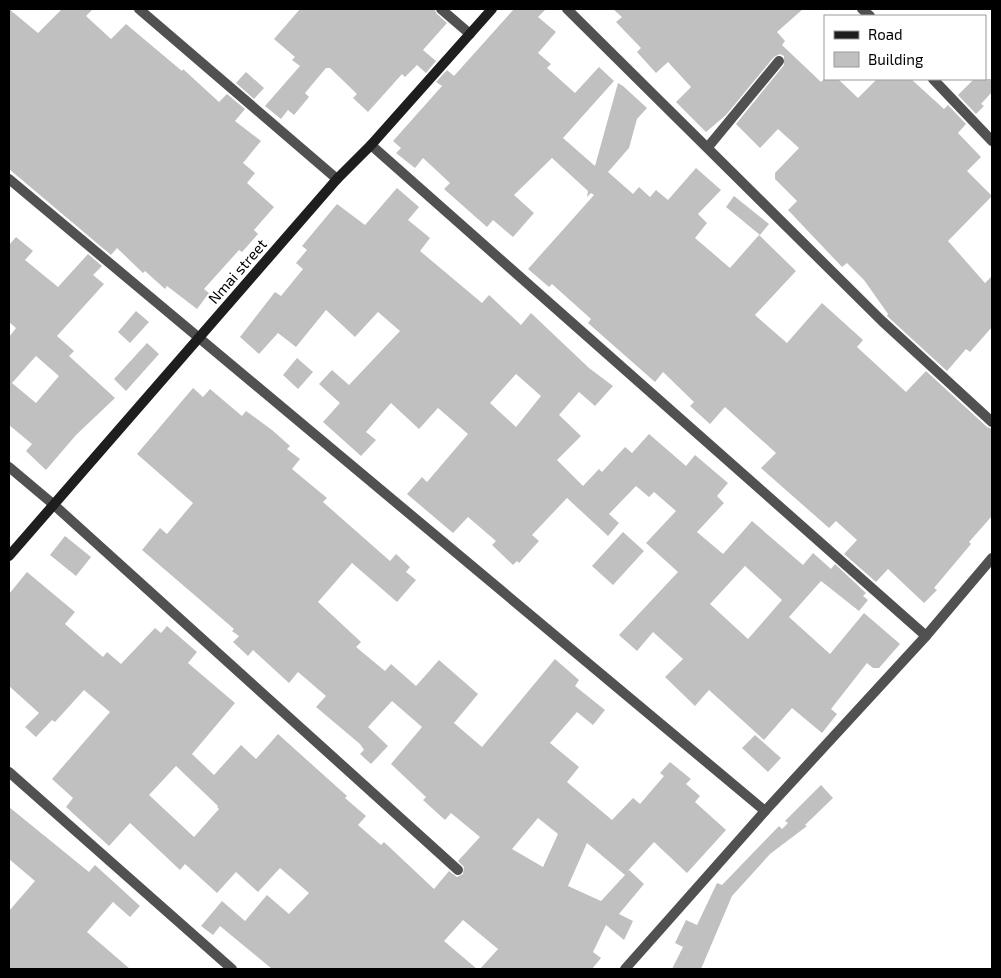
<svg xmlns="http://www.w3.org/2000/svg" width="1001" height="978" viewBox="0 0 1001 978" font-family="'Exo 2',sans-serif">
<rect width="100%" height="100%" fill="#fff"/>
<!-- building -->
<g fill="#c0c0c0" fill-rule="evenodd">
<polygon points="9,9 38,33 62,9 93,9 86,16 111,39 126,24 182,71 183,69 219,102 227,94 245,109 235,121 261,141 243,163 255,173 247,183 274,207 254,230 258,234 242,252 239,250 204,289 209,293 197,309 167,286 165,289 145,271 143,273 117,248 111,255 9,169"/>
<polygon points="300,9 434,9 437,14 447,23 423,50 436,61 426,73 417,65 405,77 402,74 368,112 353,98 357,94 330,68 326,68 305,93 309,97 294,115 288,110 281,119 265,106 300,66 292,60 295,57 274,39"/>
<polygon points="514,9 546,9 538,17 556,32 538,53 551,64 547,68 575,93 599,67 614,81 563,138 595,166 618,83 623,86 647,108 637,119 629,148 608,172 633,194 639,187 650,197 656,190 668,200 696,168 721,190 698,214 707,223 695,238 730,268 759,235 796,271 755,315 787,343 822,303 863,340 857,347 906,392 926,371 987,427 992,429 992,516 969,542 971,544 934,588 937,590 924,603 888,569 876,582 844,554 857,540 836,521 829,528 761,468 776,453 725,407 710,424 690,406 694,402 663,372 655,382 588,323 591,319 552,284 549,287 528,269 594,195 591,193 587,197 588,191 552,158 514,195 534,213 513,237 493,220 487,227 444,189 450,183 423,158 415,168 396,153 401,148 393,141 442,86 436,82 447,70 454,76"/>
<polygon points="613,9 803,9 777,32 785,41 782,45 821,82 824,79 838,79 858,98 877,79 911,79 944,109 948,105 966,124 958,133 981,157 967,171 992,196 948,241 985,283 992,276 992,327 970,352 966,349 947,371 887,316 888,314 864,280 847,263 842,267 788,210 797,201 775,179 775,173 799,148 778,129 760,148 736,124 784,65 784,56 780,54 774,57 726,115 706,132 676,102 691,87 668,62 656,73 637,52 641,48 616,22 622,17"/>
<polygon points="246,72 264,88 254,99 236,83"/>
<polygon points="974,79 992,79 992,92 981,104 984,106 976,114 958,95"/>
<path d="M397 188 419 207 408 220 430 238 420 251 482 303 489 295 521 325 531 313 589 368 613 386 595 406 579 392 559 415 581 436 557 460 583 486 599 469 602 472 625 447 632 453 649 434 686 466 695 455 728 483 717 496 724 503 697 532 723 554 752 521 803 565 813 553 831 569 835 564 866 593 863 596 868 600 859 611 821 581 789 617 830 654 864 613 900 644 879 668H873L867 663 831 709 837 714 822 733 792 708 764 740 709 690 695 706 665 677 683 659 653 632 637 651 619 635 678 572 646 543 676 511 654 492 649 497 636 486 609 514 619 523 608 536 567 498 532 535 539 541 519 563 517 561 513 565 492 545 496 541 468 517 453 533 407 494 422 477 427 482 468 434 438 408 419 429 391 403 366 432 376 440 361 456 323 422 340 403 319 384 332 370 349 385 400 331 378 312 355 337 326 310 296 347 278 333 259 354 240 337 275 292 281 296 303 269 296 263 307 250 302 246 337 204 365 225ZM516 374 541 396 516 427 490 403ZM745 566 782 600 748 639 710 604Z"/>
<polygon points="734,196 769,224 760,235 726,207"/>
<path d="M16 237 33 251 25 260 58 287 88 254 102 266 93 275 104 284 57 336 74 351 69 356 115 398 76 435 46 470 26 451 32 444 9 425V337L16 328 9 322V245ZM36 356 59 376 36 403 12 383Z"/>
<polygon points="136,311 149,322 130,343 118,332"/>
<polygon points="147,343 159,354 126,391 114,379"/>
<polygon points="297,358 313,372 298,389 283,375"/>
<path d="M193 388 203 397 210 389 242 416 246 411 272 430 290 446 287 449 300 459 292 469 327 498 323 502 390 561 396 554 410 567 406 572 416 580 397 602 352 563 318 602 361 642 356 647 385 671 391 664 416 686 439 660 478 694 454 723 482 747 555 659 579 680 575 686 605 710 593 725 577 712 550 743 579 767 567 782 612 820 633 798 640 804 664 776 660 773 670 762 691 779 686 784 700 796 695 802 726 830 687 873 654 842 625 874 629 870 644 884 619 914 633 921 624 940 606 925 593 952 601 958 592 969H480L498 949 463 920 444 941 477 969H272L220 926 213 935 201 926 222 901 245 921 267 895 289 914 309 893 280 868 258 892 236 872 217 893 185 864 180 870 130 823 109 846 66 807 73 798 52 779 110 712 84 690 55 722 52 720 36 737 25 727 39 713 9 686V594L27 572 75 612 65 624 103 657 107 652 121 664 155 628 161 633 167 626 197 652 188 663 235 703 192 754 214 775 241 745 256 759 278 734 347 796 345 798 366 816 358 825 381 845 384 842 434 889 449 871 457 877 463 874 464 867 458 861 480 837 451 813 445 820 423 800 426 797 391 764 422 727 392 701 368 727 388 746 371 764 360 754 364 750 360 744 316 707 326 696 298 672 289 683 253 650 248 656 233 642 239 636 232 631 234 629 142 550 160 528 167 534 193 503 137 454ZM176 766 218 806 217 807 219 809 194 837 149 795ZM538 818 558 834 543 867 512 849ZM587 843 625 875 601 901 568 886Z"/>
<polygon points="623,532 644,551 613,585 592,566"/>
<polygon points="65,536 91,557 76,576 50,555"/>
<polygon points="755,735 781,758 768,772 742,748"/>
<polygon points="821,785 833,798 805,825 807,826 770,854 732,896 701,969 672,969 683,947 675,943 686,920 697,925 717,883 722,885 779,826 782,829 788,823 785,821"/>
<polygon points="9,807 89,872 95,865 140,906 130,917 113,902 87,932 130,969 9,969 9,911 35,881 9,859"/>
</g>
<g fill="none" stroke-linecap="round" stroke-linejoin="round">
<!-- street -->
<g stroke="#515151" stroke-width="10">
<polyline points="139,9 337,179"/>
<polyline points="441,9 470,34"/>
<polyline points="567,9 882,321 992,422"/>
<polyline points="862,9 870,16"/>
<polyline points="933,79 992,141"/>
<polyline points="371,145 926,636"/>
<polyline points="708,147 779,61"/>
<polyline points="9,179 765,811"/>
<polyline points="9,467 53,504 458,870"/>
<polyline points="9,772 232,969"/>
<polyline points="625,969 765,811 926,636 992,558"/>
</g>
<!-- secondary -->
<polyline stroke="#1e1e1e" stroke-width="10" points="9,556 337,179 371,145 492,9"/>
</g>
<g text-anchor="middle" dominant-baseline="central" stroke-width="4" stroke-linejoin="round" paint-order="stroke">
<!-- street labels -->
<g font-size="15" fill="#000" stroke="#fff">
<text transform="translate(237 271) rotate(-49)">Nmai street</text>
</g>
</g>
<!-- border -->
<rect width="1001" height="978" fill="none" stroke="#000000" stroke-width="20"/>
<!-- legend -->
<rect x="824" y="15" width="162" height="65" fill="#ffffff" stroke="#999999"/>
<rect x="834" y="31" width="25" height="8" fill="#1e1e1e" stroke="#999999"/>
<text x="868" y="40" font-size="15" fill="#000000">Road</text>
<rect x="834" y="52" width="25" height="15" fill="#c0c0c0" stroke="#999999"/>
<text x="868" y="65" font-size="15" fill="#000000">Building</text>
</svg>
